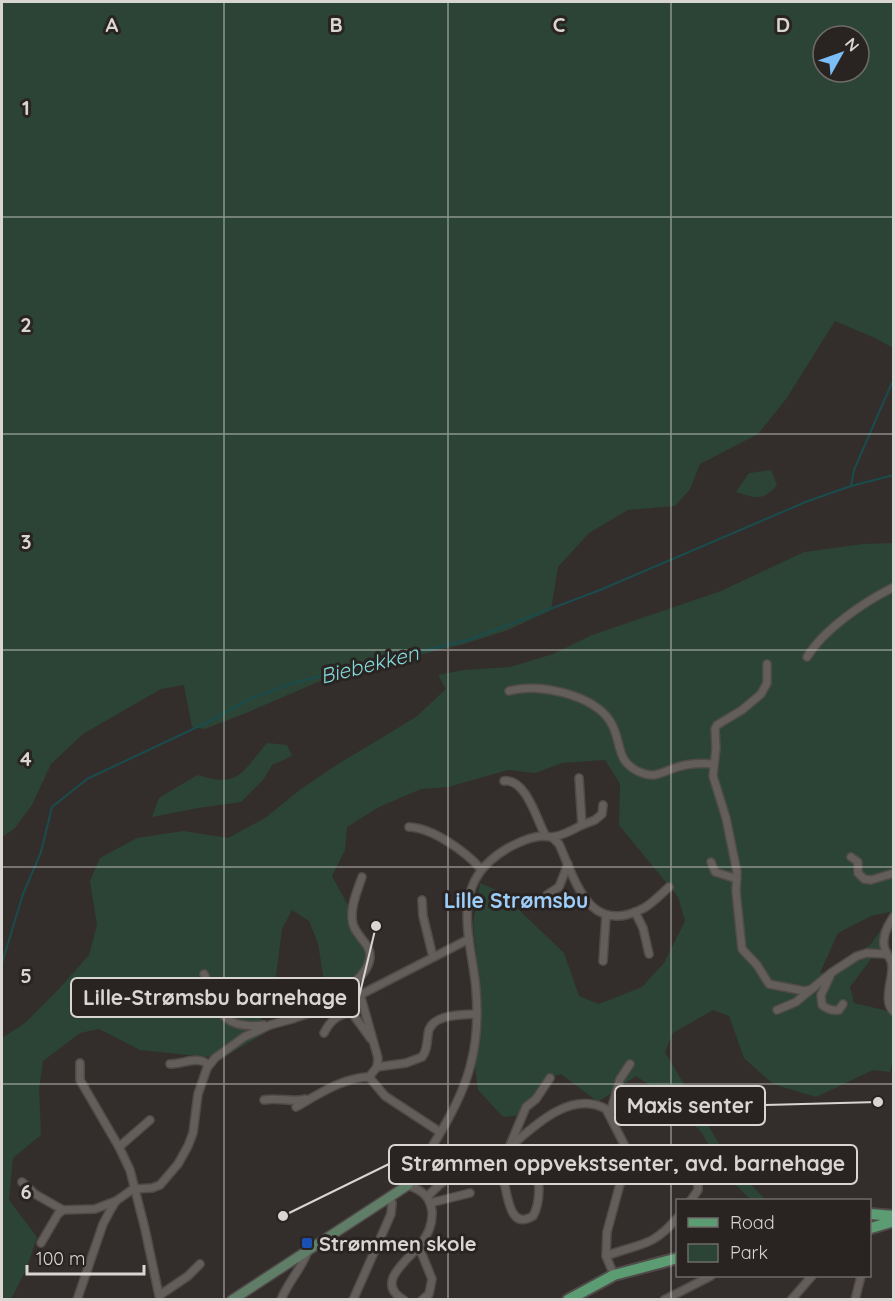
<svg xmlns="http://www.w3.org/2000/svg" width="895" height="1301" viewBox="0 0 895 1301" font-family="Quicksand,sans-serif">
<rect width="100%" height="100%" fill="#332e2c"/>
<!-- green -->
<g fill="#2b4436" fill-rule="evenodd">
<path d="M2 2H893V348L875 338 835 321 786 399 758 434 700 464 690 489 675 506 628 510 589 533 558 567 551 610 508 630 464 644 332 676 246 713 205 729 192 727 184 685 161 689 83 734 51 764 32 805 14 829 2 837ZM823 36H859V72H823Z"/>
<path d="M771 470 777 485C762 502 756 498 736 492L749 473Z"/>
<path d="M893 543V922L877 951 850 987 854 1003 884 1010 893 1015V1057L890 1072 873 1070 816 1097 773 1084 744 1058 729 1016 713 1010 673 1033 665 1052 732 1166 766 1200H751L725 1174 702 1133 671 1100 636 1076 598 1102 561 1074 550 1077 523 1115 503 1117 478 1090 474 1059 480 1015 478 969 473 923 480 883 499 891 564 953 579 996 599 1004 642 987 664 963 685 921 678 897 619 825 620 784 605 760 562 763 535 773 508 770 448 787 421 789 379 807 347 827 345 850 332 876 367 940 371 970 348 999 328 1007 318 943 309 921 292 910 282 929 276 976 261 1020 270 1030 224 1057H209L140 1050 99 1029 80 1033 43 1061 39 1089 41 1135 13 1158 9 1200 37 1237 26 1270 11 1299 2 1300V1038L25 1023 58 990 89 955 97 925 90 881 100 858 137 838 183 831 228 838 265 818 301 789 338 764 416 717 446 689 438 675 464 670 510 667 553 654 592 635 721 591 804 552 863 544ZM890 912H893L871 944 835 971 820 973 838 933 871 916Z"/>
<path d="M267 743 287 745 292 756 272 765 263 780 241 802 198 808 152 817 159 798 197 775C240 788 241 773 267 743Z"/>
</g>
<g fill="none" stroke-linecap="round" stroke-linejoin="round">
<!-- stream -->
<g stroke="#1a4c4d" stroke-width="2">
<polyline points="851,486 854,470 894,378"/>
<polyline points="2,963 23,894 41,852 52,807 87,779 210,721 250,699 293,683 471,639 600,590 808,501 851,486 894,475"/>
</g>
<!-- street casing -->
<g stroke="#504b49" stroke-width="10">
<g id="street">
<path d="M807 657C824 629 864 602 894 587"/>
<polyline points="767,664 767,683 761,694 742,710 717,725 715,729 716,748 713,776 726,818 737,872 736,891 742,949 757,965 769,984 804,991 812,989"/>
<path d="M509 691C538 682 593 695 610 721 623 741 614 763 642 773 655 778 660 773 672 769 684 764 700 763 713 764"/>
<path d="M504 781C526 778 537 820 545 835"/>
<polyline points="582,825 595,820 602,814 603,805"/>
<path d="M409 827C433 828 466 852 481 869"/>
<path d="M552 837 559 844C576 882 589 937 644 908 653 903 661 894 669 887"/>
<polyline points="851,857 858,862 858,873 864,879 871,880 894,873"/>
<polyline points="711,862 715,872 737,879"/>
<polyline points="547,895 559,887 568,864"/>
<polyline points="422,900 423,916 433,957"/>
<polyline points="635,912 643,928 649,954"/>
<path d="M894 916C889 924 885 930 884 939 882 953 892 956 892 966 893 979 882 1002 894 1012"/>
<polyline points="603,961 606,916"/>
<path d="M204 974C219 1009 219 1030 264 1025"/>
<path d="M830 976 821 995 822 1005C827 1009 833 1011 839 1010L843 1004"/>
<polyline points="360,994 378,1058 377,1067 369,1077 385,1096 440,1132"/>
<path d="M328 1003C342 992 381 969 367 946 361 936 352 930 352 918 351 904 358 889 362 877"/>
<polyline points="777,1010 796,1002 831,973 857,956 867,953 886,954"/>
<path d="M324 1033C330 1021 339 1013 352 1013L371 1039"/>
<polyline points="80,1063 80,1080 119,1147 130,1170 145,1229 160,1300"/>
<path d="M170 1064C184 1064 197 1055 209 1065"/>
<path d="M377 1067 406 1063 422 1057C427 1051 427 1043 428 1034 430 1014 460 1015 476 1014"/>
<path d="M264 1100C278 1097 293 1103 305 1099"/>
<path d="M296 1107C317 1095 344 1077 369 1077"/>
<polyline points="610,1114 620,1079 630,1064"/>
<polyline points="510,1145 526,1107 536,1099 550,1078"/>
<polyline points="119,1147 150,1120"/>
<path d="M510 1147C535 1125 571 1090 606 1109L628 1152 629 1162 620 1184 607 1232 606 1256 614 1275"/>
<path d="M681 1159C681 1173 688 1175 698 1183V1190L691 1200"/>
<polyline points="22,1182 35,1194 63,1210 95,1209 116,1201"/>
<path d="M427 1197C440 1183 484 1144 500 1169 508 1182 505 1233 533 1216 540 1204 542 1176 532 1165 526 1157 516 1155 510 1147"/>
<polyline points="430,1203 470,1193"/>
<polyline points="41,1243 58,1214 63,1210"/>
<polyline points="419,1247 432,1279 429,1294 422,1300"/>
<path d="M606 1256C640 1243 652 1248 678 1217"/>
<polyline points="160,1295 188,1276 200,1264"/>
<polyline points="77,1300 103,1224 111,1209 116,1201 133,1189 152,1188 160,1185 178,1164 188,1146 193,1133 198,1094 207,1068 215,1058 244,1037 270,1025 292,1019 356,997 469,939"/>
<path d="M281 1300C287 1283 305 1264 308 1250"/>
<polyline points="353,1300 391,1214 392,1203 390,1199"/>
<path d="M404 1300C374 1283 407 1261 420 1245 428 1235 433 1224 432 1211 430 1196 421 1190 408 1185 430 1150 462 1103 471 1063 477 1040 478 1014 476 990 473 946 451 896 490 861 503 849 526 837 543 836 546 836 549 837 552 837 562 836 573 830 582 825L579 778"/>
<polyline points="664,1300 711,1276"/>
<polyline points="791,1300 812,1276"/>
<polyline points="855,1300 861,1276"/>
</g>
</g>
<!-- secondary casing -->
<g stroke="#504b49" stroke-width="12">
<polyline id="secondary" points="232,1300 408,1185"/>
</g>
<!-- primary casing -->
<g stroke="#504b49" stroke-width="14">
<g id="primary">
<polyline points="870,1214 894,1216"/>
<polyline points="871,1228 894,1221"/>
<polyline points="568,1300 614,1275 678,1258"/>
</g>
</g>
<!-- street -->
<use href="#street" stroke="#645e5b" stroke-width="7"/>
<!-- secondary -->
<use href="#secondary" stroke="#607d67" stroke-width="9"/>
<!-- primary -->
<use href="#primary" stroke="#5c9c72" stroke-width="10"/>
</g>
<!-- grid -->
<path fill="none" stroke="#d8d5d3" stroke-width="1.5" stroke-opacity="0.55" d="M224 2V1300M448 2V1300M671 2V1300M2 217H894M2 434H894M2 650H894M2 867H894M2 1084H894"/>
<!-- markers -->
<rect fill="#1a4fb4" stroke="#292422" stroke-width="2" x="301" y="1237" width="12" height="12" rx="3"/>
<g text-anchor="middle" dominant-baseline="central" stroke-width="6" stroke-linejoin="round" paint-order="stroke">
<!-- poi labels -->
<g font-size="20" font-weight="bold" fill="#d8d5d3" stroke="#292422" text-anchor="start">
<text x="319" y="1243">Strømmen skole</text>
</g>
<!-- water labels -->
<g font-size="21" font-style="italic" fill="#82d7d8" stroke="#292422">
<text transform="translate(369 664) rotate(-14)">Biebekken</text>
</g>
<!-- neighbourhood labels -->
<g font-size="21" font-weight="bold" fill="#9dcdf9" stroke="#292422">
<text x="516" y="900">Lille Strømsbu</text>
</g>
</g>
<g font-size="20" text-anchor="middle" font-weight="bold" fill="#d8d5d3" stroke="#292422" stroke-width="6" stroke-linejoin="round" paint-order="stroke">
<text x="112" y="32">A</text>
<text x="336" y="32">B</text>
<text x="559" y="32">C</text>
<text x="783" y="32">D</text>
<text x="26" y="115">1</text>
<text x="26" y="332">2</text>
<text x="26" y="549">3</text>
<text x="26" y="766">4</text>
<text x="26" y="983">5</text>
<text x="26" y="1199">6</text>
</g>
<!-- callouts -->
<path fill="none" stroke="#d8d5d3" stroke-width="2" d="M376 926L359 997M878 1102L765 1105M283 1216L389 1164"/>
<g fill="#d8d5d3" stroke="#292422" stroke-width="2">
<circle cx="376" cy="926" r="6"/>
<circle cx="878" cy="1102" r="6"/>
<circle cx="283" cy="1216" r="6"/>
</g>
<g fill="#292422" stroke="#d8d5d3" stroke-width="2">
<rect x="71" y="978" width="288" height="39" rx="6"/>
<rect x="615" y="1086" width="150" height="39" rx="6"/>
<rect x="389" y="1145" width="468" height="39" rx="6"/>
</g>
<g font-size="21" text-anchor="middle" font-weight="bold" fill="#d8d5d3">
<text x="215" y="1005">Lille-Strømsbu barnehage</text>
<text x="690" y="1113">Maxis senter</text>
<text x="623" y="1171">Strømmen oppvekstsenter, avd. barnehage</text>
</g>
<!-- border -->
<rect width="895" height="1301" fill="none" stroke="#d8d5d3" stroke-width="6"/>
<!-- legend -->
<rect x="676" y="1199" width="195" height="78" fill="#292422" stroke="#6f6b69" stroke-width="1.5"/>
<rect x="688" y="1218" width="30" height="9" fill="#5c9c72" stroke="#6f6b69" stroke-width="1.5"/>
<text x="730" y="1229" font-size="18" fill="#d8d5d3">Road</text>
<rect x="688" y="1244" width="30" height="18" fill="#2b4436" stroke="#6f6b69" stroke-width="1.5"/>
<text x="730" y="1259" font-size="18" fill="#d8d5d3">Park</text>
<!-- north arrow -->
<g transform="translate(841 54) rotate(50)"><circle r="28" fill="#292422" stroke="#6f6b69" stroke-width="1.5"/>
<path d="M0-4.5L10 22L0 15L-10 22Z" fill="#7cbef9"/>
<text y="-9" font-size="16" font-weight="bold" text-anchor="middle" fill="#d8d5d3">N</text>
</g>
<!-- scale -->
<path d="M27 1265v9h117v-9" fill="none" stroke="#d8d5d3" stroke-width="3"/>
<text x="36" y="1265" font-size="18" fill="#d8d5d3" stroke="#292422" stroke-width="4.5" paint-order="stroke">100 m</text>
</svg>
